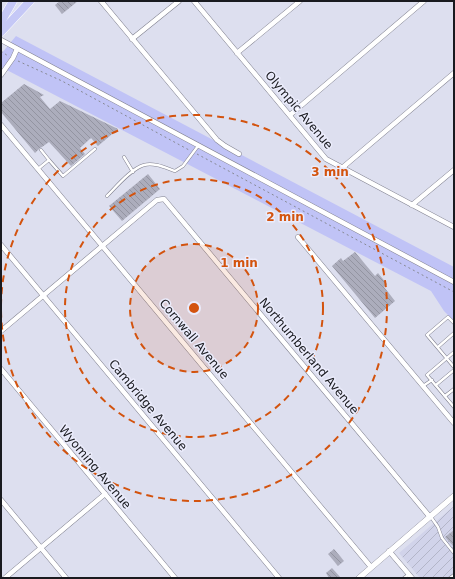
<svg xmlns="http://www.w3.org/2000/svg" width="455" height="579" viewBox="0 0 455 579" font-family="'DejaVu Sans',sans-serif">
<defs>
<pattern id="industrial-furrows" width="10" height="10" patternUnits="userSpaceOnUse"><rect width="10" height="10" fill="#d1d3ea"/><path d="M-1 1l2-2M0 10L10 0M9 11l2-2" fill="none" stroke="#b3b5c8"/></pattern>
<pattern id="building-back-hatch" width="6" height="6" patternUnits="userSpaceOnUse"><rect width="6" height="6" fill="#acadbc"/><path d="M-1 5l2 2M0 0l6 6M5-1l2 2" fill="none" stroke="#9394a1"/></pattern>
</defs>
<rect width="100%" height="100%" fill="#dddfef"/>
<!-- industrial -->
<polygon fill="url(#industrial-furrows)" points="454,506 454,578 420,578 399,553"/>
<!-- grass -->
<polygon fill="#c0c3f6" points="16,36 454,267 454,321 444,311 431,291 1,67 1,54"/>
<!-- building -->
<g fill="url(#building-back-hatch)">
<polygon points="60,1 78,1 62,14 55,5"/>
<polygon points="24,84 44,95 40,97 50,109 60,101 118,129 98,146 91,138 80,148 85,154 71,166 49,142 42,147 40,148 35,153 1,112 1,103"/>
<polygon points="148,174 160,189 122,221 109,206"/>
<polygon points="355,252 375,276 378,273 387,284 384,287 395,301 375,318 332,266 341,258 343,261"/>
<polygon points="454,530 454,547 445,537"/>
<polygon points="334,549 344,561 338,566 328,554"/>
<polygon points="332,568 341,578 329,578 326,573"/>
</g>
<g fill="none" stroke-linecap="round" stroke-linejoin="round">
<!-- service casing -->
<g stroke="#80818f" stroke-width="3.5">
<g id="service">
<polyline points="124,157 133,172"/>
<polyline points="49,160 63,176 95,149"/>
<polyline points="38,169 49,160 41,150"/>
<path d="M107 196C116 187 132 168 144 165 154 162 166 168 175 171L183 166 198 146"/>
<polyline points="454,323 448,317 427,335 454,367"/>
<polyline points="438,347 454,333"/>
<polyline points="454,352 427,375 454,407"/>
<polyline points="436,385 454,370"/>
<polyline points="423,386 432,380"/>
<polyline points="445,396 454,389"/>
<polyline points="431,517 438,527 442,538 454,553"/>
<polyline points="404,578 408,575"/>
<polyline points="450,578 454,575"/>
</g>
</g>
<!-- minor casing -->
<g stroke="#80818f" stroke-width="5.5">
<g id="minor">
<polyline points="101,1 217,140 225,146 239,154"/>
<polyline points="194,1 326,159 454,227"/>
<polyline points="132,39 179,1"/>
<polyline points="1,40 454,282"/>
<polyline points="237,53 300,1"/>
<polyline points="1,75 13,58 17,49"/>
<polyline points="290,115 424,1"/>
<polyline points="1,125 371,567"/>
<polyline points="342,168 454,73"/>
<polyline points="412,205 454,170"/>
<polyline points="298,237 454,423"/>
<polyline points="1,245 279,578"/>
<polyline points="1,331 157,200 164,199 430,517"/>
<polyline points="1,369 175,578"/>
<polyline points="1,500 66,578"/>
<polyline points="389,551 412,578"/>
<polyline points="5,578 105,494"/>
</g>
</g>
<!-- tertiary casing -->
<g stroke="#80818f" stroke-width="6">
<polyline id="tertiary" points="359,578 454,496"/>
</g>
<!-- motorway casing -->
<g stroke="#fff" stroke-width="9">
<g id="motorway">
<polyline points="1,22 13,1"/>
<polyline points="1,32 30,1"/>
</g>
</g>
<!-- path -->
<g stroke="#878994" stroke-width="1" stroke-dasharray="2 3" stroke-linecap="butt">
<polyline points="1,51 8,56"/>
<polyline points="18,61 62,81 189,150"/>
<polyline points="197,154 454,292"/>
</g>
<!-- service -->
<use href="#service" stroke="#fff" stroke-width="2.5"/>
<!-- minor -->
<use href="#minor" stroke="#fff" stroke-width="4.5"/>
<!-- tertiary -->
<use href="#tertiary" stroke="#fff" stroke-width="5.5"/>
<!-- motorway -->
<use href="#motorway" stroke="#c5c8f6" stroke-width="8"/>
</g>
<!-- distance rings -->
<circle cx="194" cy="308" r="64" fill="#d3530e" fill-opacity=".12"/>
<g fill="none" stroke="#d3530e" stroke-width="2" stroke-dasharray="7 5">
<circle cx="194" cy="308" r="64"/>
<circle cx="194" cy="308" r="129"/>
<path d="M1 306A193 193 0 1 1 1 310"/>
</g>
<g text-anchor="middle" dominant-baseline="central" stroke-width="3" stroke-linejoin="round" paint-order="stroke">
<!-- street labels -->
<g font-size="12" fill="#191a1f" stroke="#ebecfc">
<text transform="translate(299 110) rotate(50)">Olympic Avenue</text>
<text transform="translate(194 339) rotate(50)">Cornwall Avenue</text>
<text transform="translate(309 356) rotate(50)">Northumberland Avenue</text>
<text transform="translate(148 405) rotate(50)">Cambridge Avenue</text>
<text transform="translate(95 467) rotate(50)">Wyoming Avenue</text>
</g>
</g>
<circle cx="194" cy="308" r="6" fill="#d3530e" stroke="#ebecfc" stroke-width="2"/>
<g font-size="12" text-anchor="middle" font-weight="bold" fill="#d3530e" stroke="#ebecfc" stroke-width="3" stroke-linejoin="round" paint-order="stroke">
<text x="330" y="176">3 min</text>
<text x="285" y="221">2 min</text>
<text x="239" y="267">1 min</text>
</g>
<!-- border -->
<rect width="455" height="579" fill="none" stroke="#191a1f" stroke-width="4"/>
</svg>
